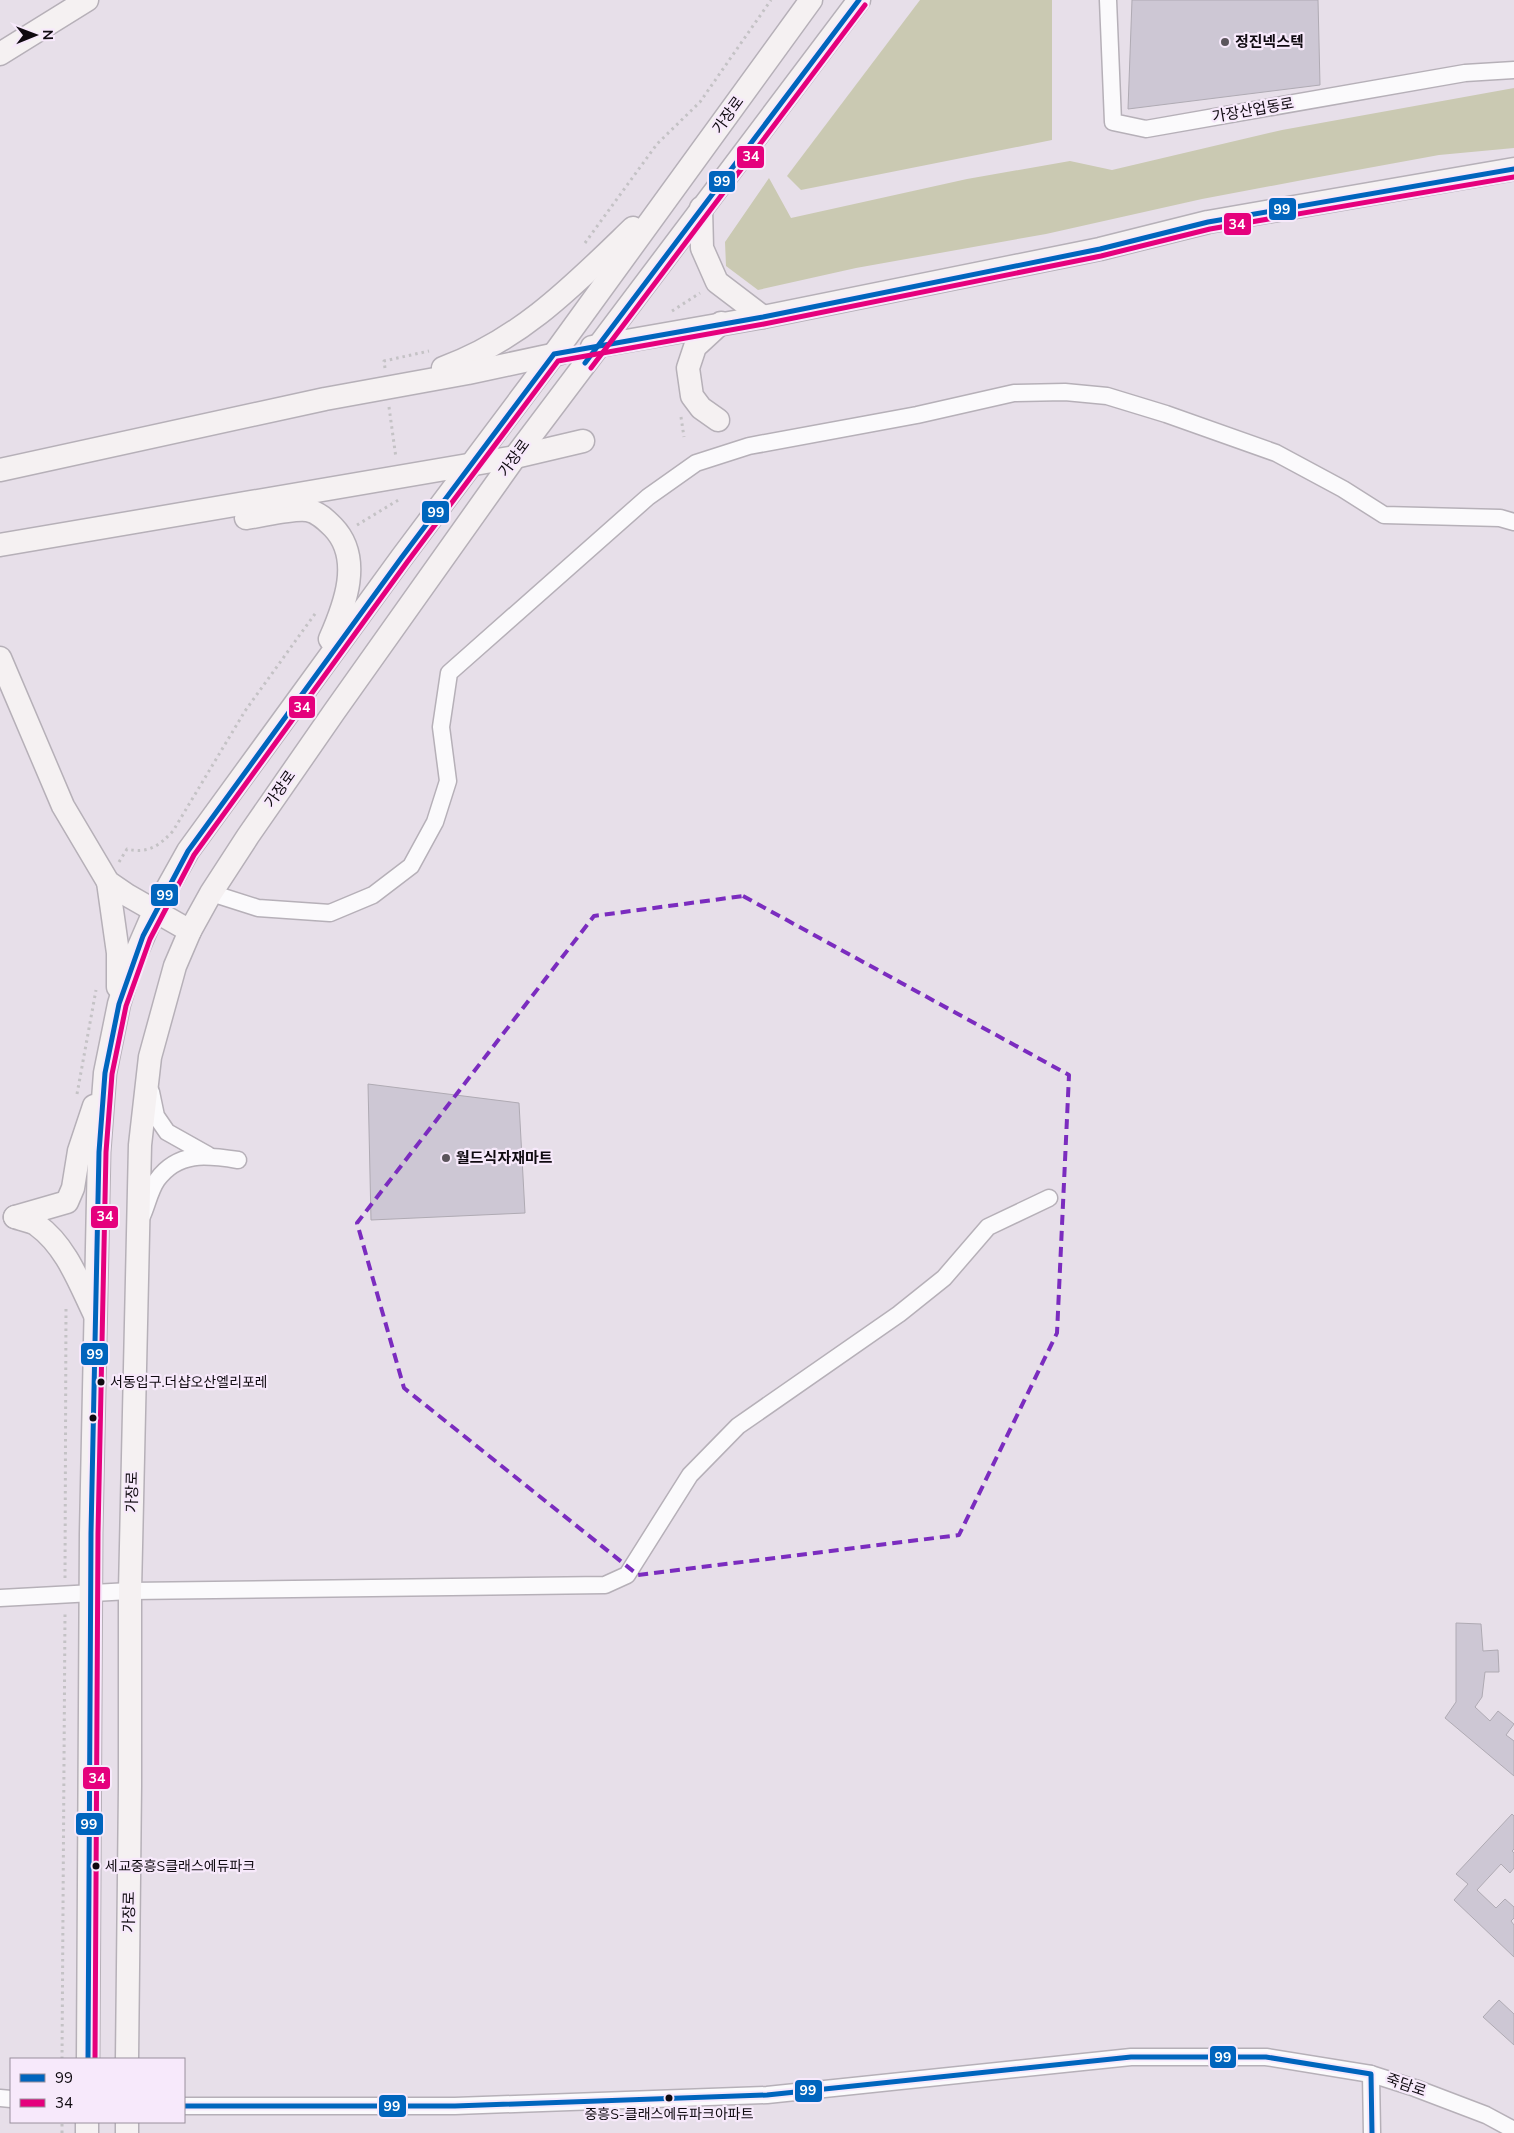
<svg xmlns="http://www.w3.org/2000/svg" width="1514" height="2133" viewBox="0 0 1514 2133" font-family="'Nunito Sans','Noto Sans KR',sans-serif">
<rect width="100%" height="100%" fill="#e7dfe9"/>
<!-- green -->
<g fill="#cac9b2">
<polygon points="920,0 1052,0 1052,140 801,190 787,176"/>
<polygon points="1514,88 1514,148 1439,155 1308,179 1202,199 1046,234 856,268 758,290 726,266 725,242 769,178 791,218 967,179 1070,161 1112,170 1282,130"/>
</g>
<!-- building -->
<g fill="#cdc7d4" stroke="#afaab3">
<polygon points="1132,0 1318,0 1320,85 1128,109"/>
<polygon points="368,1084 519,1103 525,1213 371,1220"/>
<polygon points="1456,1623 1481,1624 1483,1651 1498,1650 1499,1672 1485,1672 1482,1697 1475,1707 1490,1721 1498,1711 1514,1724 1506,1735 1514,1741 1514,1776 1445,1718 1456,1702"/>
<polygon points="1512,1814 1514,1816 1514,1849 1512,1851 1514,1853 1514,1868 1510,1873 1501,1864 1477,1890 1496,1908 1505,1899 1514,1907 1514,1918 1511,1921 1514,1925 1514,1957 1454,1900 1468,1884 1456,1874"/>
<polygon points="1499,2000 1514,2014 1514,2045 1483,2017"/>
</g>
<g fill="none" stroke-linecap="round" stroke-linejoin="round">
<!-- street casing -->
<g stroke="#b6b0b8" stroke-width="19">
<g id="street">
<polyline points="1108,0 1113,122 1146,129 1465,73 1514,70"/>
<polyline points="211,893 258,908 330,913 373,895 411,866 435,822 448,781 441,727 449,673 648,497 696,463 749,446 917,415 1014,393 1065,392 1107,396 1166,414 1276,453 1343,489 1384,515 1500,518 1514,522"/>
<polyline points="151,1092 156,1116 167,1132 208,1155"/>
<path d="M142 1216C147 1205 150 1190 157 1180 178 1151 207 1155 238 1160"/>
<polyline points="0,1598 130,1591 605,1585 627,1575 690,1475 738,1426 899,1314 944,1278 988,1227 1049,1198"/>
<polyline points="1371,2074 1372,2133"/>
<polyline points="0,2098 11,2099"/>
<polyline points="184,2106 455,2106 767,2095 1131,2057 1266,2057 1371,2074 1415,2088 1486,2115 1514,2130"/>
</g>
</g>
<!-- secondary casing -->
<g stroke="#b6b0b8" stroke-width="25">
<g id="secondary">
<polyline points="0,54 87,0"/>
<polyline points="701,208 702,248 717,282 763,317"/>
<polyline points="592,347 763,317 1100,249 1208,222 1514,169"/>
<path d="M443 368C521 340 575 284 633 228"/>
<polyline points="718,420 701,408 692,396 688,368 695,347 721,323"/>
<polyline points="0,470 325,399 468,373 561,353"/>
<path d="M246 518C263 516 291 508 307 510 318 512 326 520 333 527 363 558 345 605 330 639"/>
<polyline points="0,545 515,457 583,441"/>
<polyline points="0,658 63,806 108,882 127,895 190,931"/>
<polyline points="108,882 118,953 118,987"/>
<polyline points="15,1217 67,1202 73,1188 79,1151 94,1106"/>
<path d="M15 1217C22 1220 32 1221 37 1225 66 1246 79 1282 94 1313"/>
<polyline points="88,2059 91,1533 99,1152 105,1073 119,1004 131,965 154,912 188,851 402,557 554,354 811,0"/>
<polyline points="127,2059 130,1786 130,1591 140,1145 150,1057 175,966 190,931 211,893 248,836 334,712 515,457 859,0"/>
<polyline points="127,2122 127,2133"/>
<polyline points="87,2133 87,2122"/>
</g>
</g>
<!-- path -->
<g stroke="#c4c2c5" stroke-width="3" stroke-dasharray="2.5 4" stroke-linecap="butt">
<polyline points="585,243 657,144 700,102 771,0"/>
<polyline points="672,311 700,293"/>
<polyline points="385,368 384,361 429,351"/>
<polyline points="389,407 396,458"/>
<polyline points="681,417 684,437"/>
<polyline points="357,525 400,499"/>
<path d="M119 862 127 849C148 854 159 846 173 831L245 711 317 611"/>
<polyline points="77,1094 96,990"/>
<polyline points="65,1578 66,1305"/>
<polyline points="62,2059 65,1612"/>
<polyline points="62,2133 62,2122"/>
</g>
<!-- street -->
<use href="#street" stroke="#fbfafc" stroke-width="16"/>
<!-- secondary -->
<use href="#secondary" stroke="#f5f1f2" stroke-width="22"/>
<!-- bus-1 casing -->
<g stroke="#f7e9fb" stroke-width="9">
<g id="bus-1">
<polyline points="585,363 859,0"/>
<polyline points="88,2059 91,1533 99,1152 105,1073 119,1004 143,936 188,851 402,557 554,354 763,317 1100,249 1208,222 1514,169"/>
<polyline points="184,2106 455,2106 767,2095 1131,2057 1266,2057 1371,2074 1372,2133"/>
</g>
</g>
<!-- bus-2 casing -->
<g stroke="#f7e9fb" stroke-width="9">
<g id="bus-2">
<polyline points="591,368 865,5"/>
<polyline points="95,2059 98,1533 106,1152 112,1074 126,1006 150,939 194,855 408,561 558,361 764,324 1101,256 1210,229 1514,177"/>
</g>
</g>
<!-- bus-1 -->
<use href="#bus-1" stroke="#0065bd" stroke-width="5"/>
<!-- bus-2 -->
<use href="#bus-2" stroke="#e5007d" stroke-width="5"/>
</g>
<!-- marked area -->
<path fill="none" stroke="#7b2cbf" stroke-width="4" stroke-dasharray="10 6" stroke-linejoin="round" d="M743 896 1069 1075 1057 1333 959 1535 638 1575 404 1388 357 1223 594 916Z"/>
<!-- markers -->
<g fill="#5b555c" stroke="#f7e9fb" stroke-width="2">
<circle cx="1225" cy="42" r="5"/>
<circle cx="446" cy="1158" r="5"/>
</g>
<g fill="#0f0a10" stroke="#f7e9fb" stroke-width="2">
<circle cx="101" cy="1382" r="4.5"/>
<circle cx="93" cy="1418" r="4.5"/>
<circle cx="96" cy="1866" r="4.5"/>
<circle cx="669" cy="2098" r="4.5"/>
</g>
<g text-anchor="middle" dominant-baseline="central" stroke-width="4.5" stroke-linejoin="round" paint-order="stroke">
<!-- bus labels -->
<g font-size="14" fill="#0f0a10" stroke="#f7e9fb" text-anchor="start">
<text x="110" y="1382">서동입구.더샵오산엘리포레</text>
<text x="105" y="1866">세교중흥S클래스에듀파크</text>
<text x="669" y="2114" text-anchor="middle">중흥S-클래스에듀파크아파트</text>
</g>
<!-- poi labels -->
<g font-size="15" font-weight="bold" fill="#0f0a10" stroke="#f7e9fb" text-anchor="start">
<text x="1235" y="42">정진넥스텍</text>
<text x="456" y="1158">월드식자재마트</text>
</g>
<!-- street labels -->
<g font-size="15" fill="#0f0a10" stroke="#f7e9fb">
<text transform="translate(1253 110) rotate(-10)">가장산업동로</text>
<text transform="translate(728 115) rotate(-54)">가장로</text>
<text transform="translate(514 458) rotate(-54)">가장로</text>
<text transform="translate(280 789) rotate(-55)">가장로</text>
<text transform="translate(132 1492) rotate(-89)">가장로</text>
<text transform="translate(129 1912) rotate(-89)">가장로</text>
<text transform="translate(1406 2085) rotate(19)">죽담로</text>
</g>
</g>
<g stroke="#f7e9fb" stroke-width="2">
<rect x="736" y="145" width="29" height="24" rx="5" fill="#e5007d"/>
<rect x="708" y="170" width="28" height="23" rx="5" fill="#0065bd"/>
<rect x="1268" y="197" width="29" height="24" rx="5" fill="#0065bd"/>
<rect x="1223" y="212" width="29" height="24" rx="5" fill="#e5007d"/>
<rect x="421" y="500" width="29" height="24" rx="5" fill="#0065bd"/>
<rect x="288" y="695" width="28" height="24" rx="5" fill="#e5007d"/>
<rect x="150" y="883" width="29" height="24" rx="5" fill="#0065bd"/>
<rect x="90" y="1205" width="29" height="24" rx="5" fill="#e5007d"/>
<rect x="80" y="1342" width="29" height="24" rx="5" fill="#0065bd"/>
<rect x="82" y="1766" width="29" height="24" rx="5" fill="#e5007d"/>
<rect x="75" y="1812" width="29" height="24" rx="5" fill="#0065bd"/>
<rect x="1209" y="2045" width="28" height="24" rx="5" fill="#0065bd"/>
<rect x="794" y="2079" width="29" height="24" rx="5" fill="#0065bd"/>
<rect x="378" y="2094" width="29" height="24" rx="5" fill="#0065bd"/>
</g>
<g font-size="14" text-anchor="middle" font-weight="bold" fill="#fff">
<text x="751" y="161">34</text>
<text x="722" y="186">99</text>
<text x="1282" y="214">99</text>
<text x="1237" y="229">34</text>
<text x="436" y="517">99</text>
<text x="302" y="712">34</text>
<text x="165" y="900">99</text>
<text x="105" y="1221">34</text>
<text x="95" y="1359">99</text>
<text x="97" y="1783">34</text>
<text x="89" y="1829">99</text>
<text x="1223" y="2062">99</text>
<text x="808" y="2095">99</text>
<text x="392" y="2111">99</text>
</g>
<!-- legend -->
<rect x="10" y="2058" width="175" height="65" fill="#f7e9fb" stroke="#9a909d"/>
<rect x="20" y="2074" width="25" height="8" fill="#0065bd" stroke="#9a909d"/>
<text x="55" y="2083" font-size="15" fill="#0f0a10">99</text>
<rect x="20" y="2099" width="25" height="8" fill="#e5007d" stroke="#9a909d"/>
<text x="55" y="2108" font-size="15" fill="#0f0a10">34</text>
<!-- north arrow -->
<g transform="translate(35 35) rotate(89)" stroke="#f7e9fb" stroke-width="4" paint-order="stroke">
<path d="M0-4L9 19L0 12L-9 19Z" fill="#0f0a10"/>
<text y="-8" font-size="14" font-weight="bold" text-anchor="middle" fill="#0f0a10">N</text>
</g>
</svg>
